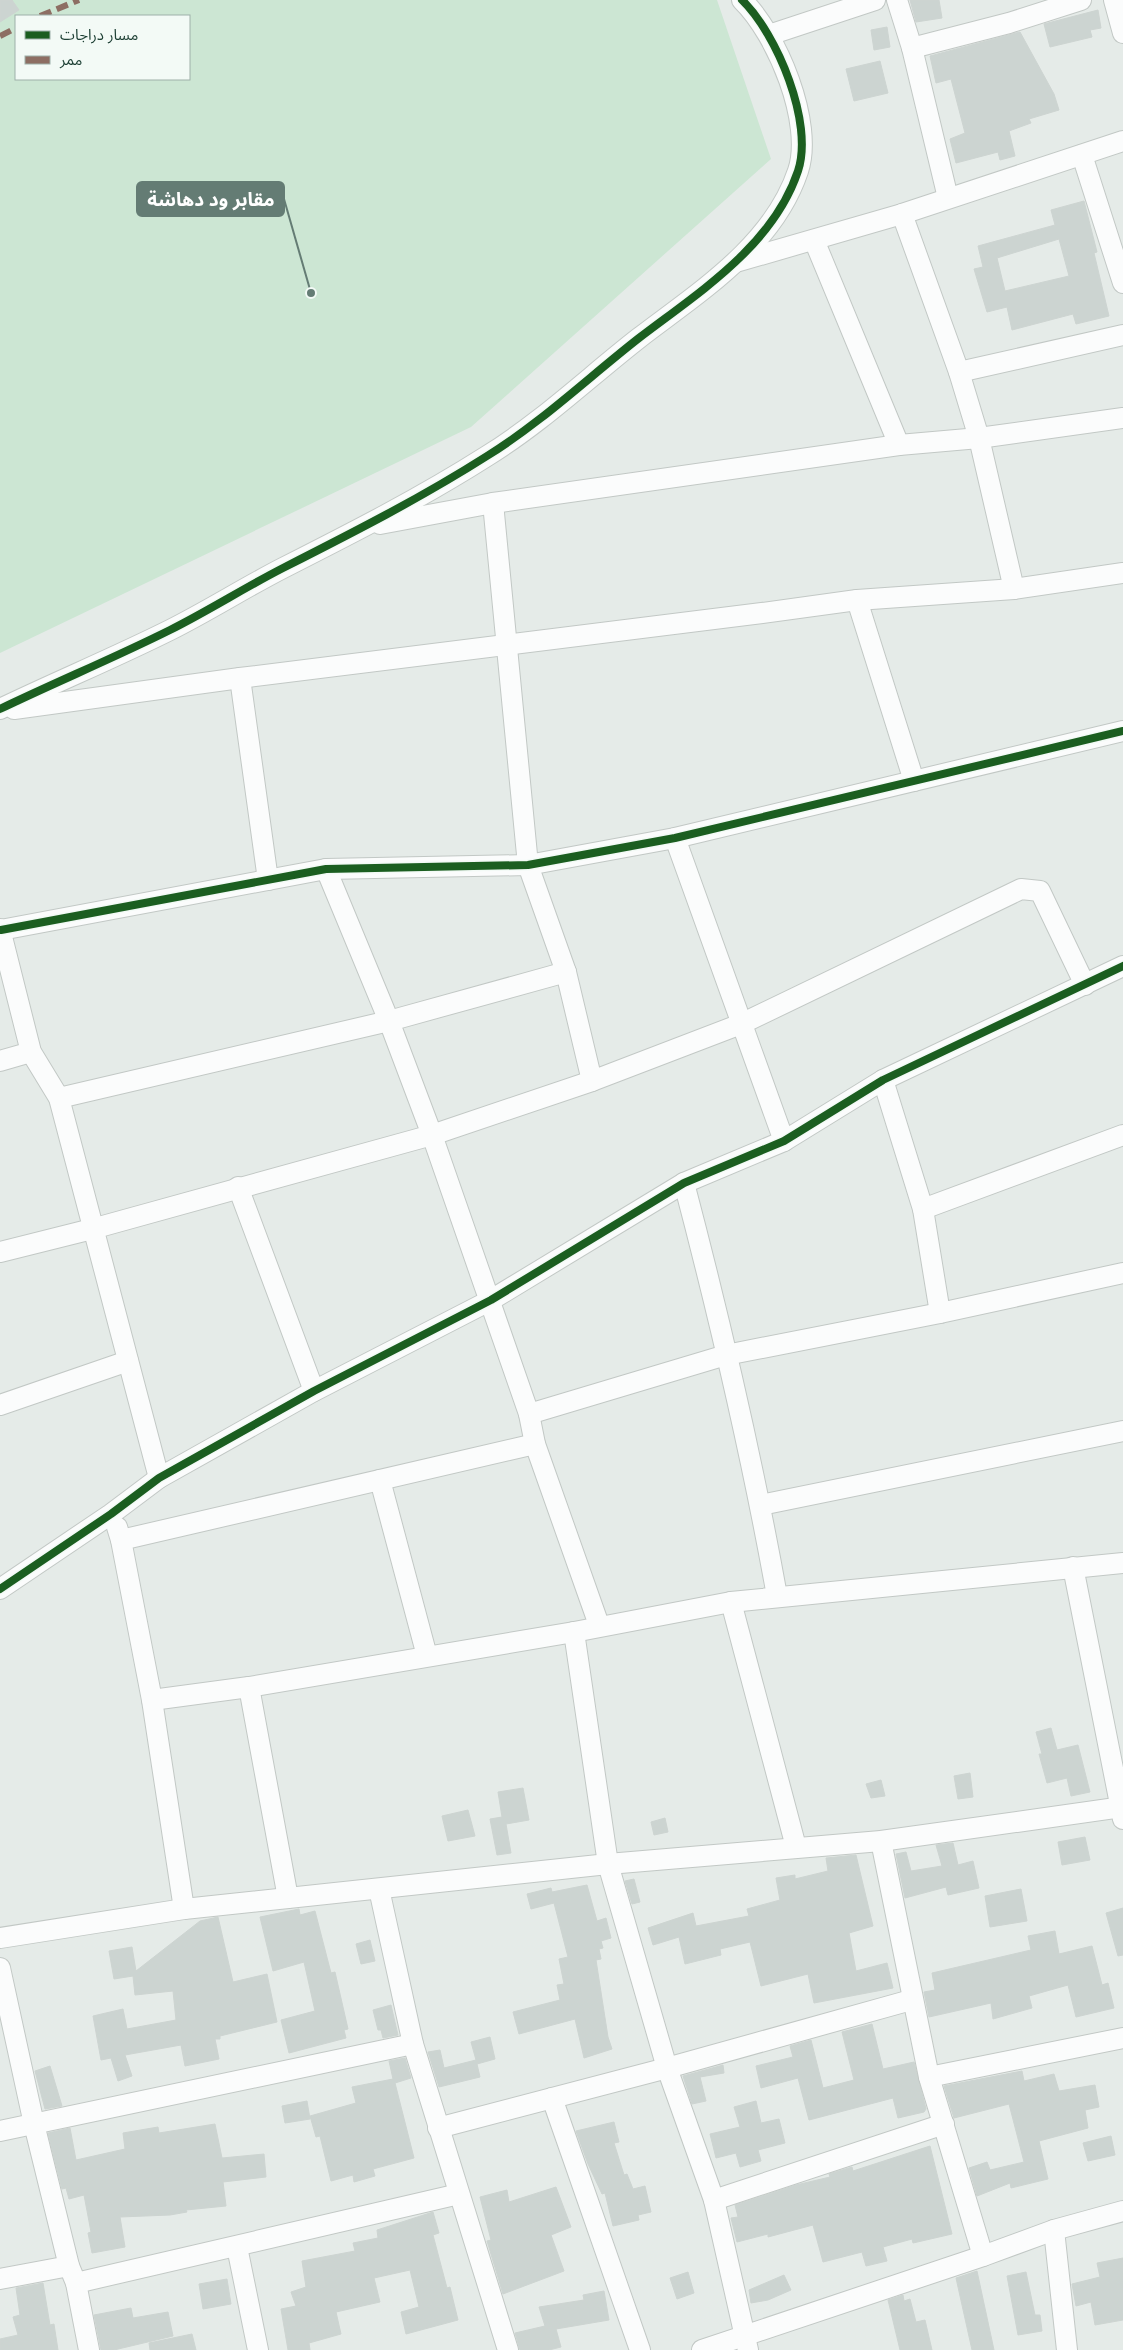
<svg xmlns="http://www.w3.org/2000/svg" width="1123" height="2350" viewBox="0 0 1123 2350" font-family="'PT Sans','Noto Sans Arabic',sans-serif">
<rect width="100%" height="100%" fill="#e5ebe8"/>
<!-- green -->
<path fill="#cce6d3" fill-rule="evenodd" d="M0 0H717L771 159 471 427 0 653ZM16 16H189V79H16Z"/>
<!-- building -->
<g fill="#ccd4d1" stroke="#cdd4d1" fill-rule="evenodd">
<polygon points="0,0 12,0 19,10 0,22"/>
<polygon points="910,0 939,0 942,18 916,22"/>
<polygon points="1098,10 1101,28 1090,30 1092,37 1050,47 1044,24"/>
<polygon points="887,27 890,47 874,50 871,30"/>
<polygon points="1020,32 1054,94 1059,110 1029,119 1031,123 1009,131 1015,156 1000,160 998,152 956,163 950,139 965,133 951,79 936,83 930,56"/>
<polygon points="880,61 888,93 854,101 846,69"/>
<path d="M1084 201 1097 252 1094 253 1109 316 1076 324 1073 314 1012 330 1007 307 987 312 974 269 983 267 978 246 1055 225 1051 210ZM1059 239 1069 276 1005 291 997 258Z"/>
<polygon points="1051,1728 1057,1750 1078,1745 1090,1792 1071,1796 1067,1778 1047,1783 1039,1754 1042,1754 1036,1732"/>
<polygon points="970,1773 973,1797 958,1799 954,1776"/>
<polygon points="881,1780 885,1796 871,1798 866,1784"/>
<polygon points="523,1788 529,1820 506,1824 511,1853 497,1855 490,1819 502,1817 498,1792"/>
<polygon points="468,1810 475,1836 448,1841 442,1816"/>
<polygon points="665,1818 668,1832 654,1835 651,1822"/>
<polygon points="1085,1837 1090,1860 1062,1865 1058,1842"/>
<polygon points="953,1843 958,1865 973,1861 979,1888 948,1895 946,1887 905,1898 896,1854 906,1852 911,1871 942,1866 936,1845"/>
<polygon points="856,1855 873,1926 849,1933 856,1971 887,1963 893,1988 814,2003 808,1974 761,1986 750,1942 720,1949 721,1955 685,1964 679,1937 653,1945 648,1928 693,1913 696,1926 749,1916 747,1909 780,1900 776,1878 795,1875 795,1879 828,1871 826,1858"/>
<polygon points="634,1879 640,1902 632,1904 625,1881"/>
<polygon points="587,1885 597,1921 606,1918 611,1938 601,1941 603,1948 599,1949 601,1959 596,1960 608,2037 612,2049 584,2058 575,2019 519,2034 513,2012 560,2000 557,1985 564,1984 559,1959 568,1957 554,1903 531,1909 527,1894 551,1888 552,1892"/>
<polygon points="1021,1889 1027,1921 990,1927 985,1896"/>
<polygon points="1123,1908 1123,1955 1118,1956 1106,1913"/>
<polygon points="299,1909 300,1915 315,1911 331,1973 335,1972 348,2029 344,2030 346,2038 289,2053 281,2020 315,2011 304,1962 273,1971 260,1917"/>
<polygon points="218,1917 233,1982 267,1974 277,2022 220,2036 220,2039 215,2039 219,2059 185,2066 181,2045 125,2055 132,2076 118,2081 111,2058 101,2060 93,2016 123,2009 127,2029 176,2020 173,1991 135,1995 133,1976 114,1979 109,1951 132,1947 136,1971 200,1921"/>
<polygon points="1055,1931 1059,1954 1092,1946 1102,1985 1108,1983 1114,2008 1076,2017 1068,1985 1029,1996 1032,2008 993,2019 991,2003 929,2017 924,1992 935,1990 932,1973 1031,1950 1028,1936"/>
<polygon points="370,1940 375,1961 361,1964 356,1944"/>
<polygon points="391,2005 398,2035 383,2038 381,2030 378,2030 373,2010"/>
<polygon points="872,2024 883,2069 914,2062 926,2109 924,2112 898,2118 893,2098 809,2120 798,2078 761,2088 756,2066 793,2057 790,2046 811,2040 823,2088 854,2080 842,2032"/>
<polygon points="490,2037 495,2059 477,2064 480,2077 439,2087 428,2052 440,2050 444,2068 476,2060 471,2042"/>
<polygon points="405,2058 411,2078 395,2083 414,2158 373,2169 375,2176 354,2182 353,2175 331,2181 320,2136 316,2137 310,2116 356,2103 352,2087 393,2079 389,2061"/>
<polygon points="723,2065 724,2073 700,2077 706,2101 692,2104 683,2076"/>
<polygon points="50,2066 62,2106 45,2109 35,2071"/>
<polygon points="1022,2071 1024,2081 1054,2074 1059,2091 1095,2085 1099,2107 1085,2110 1088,2128 1039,2141 1048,2179 1011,2188 1010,2183 977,2196 969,2168 987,2162 990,2170 1024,2162 1009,2104 954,2118 944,2086"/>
<polygon points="307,2101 310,2119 285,2123 282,2106"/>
<polygon points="756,2101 761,2123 779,2119 785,2143 758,2150 761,2161 740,2167 736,2153 716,2158 710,2134 740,2127 734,2107"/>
<polygon points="614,2122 619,2142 614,2143 624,2175 627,2174 633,2189 645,2186 651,2212 638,2215 639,2220 613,2226 605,2193 602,2194 588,2164 576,2131"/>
<polygon points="215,2124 222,2158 264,2154 266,2177 223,2182 226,2206 186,2210 187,2212 170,2215 120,2217 125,2247 92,2253 88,2233 91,2232 84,2195 69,2199 66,2188 62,2189 48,2133 70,2128 76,2160 125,2149 123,2133 158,2127 159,2133"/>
<polygon points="1111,2136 1115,2155 1088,2161 1083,2143"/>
<polygon points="930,2146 952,2234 913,2243 912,2239 883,2247 887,2261 866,2266 862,2252 823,2262 813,2225 768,2237 768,2234 737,2242 731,2218 738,2217 735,2205 796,2185 830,2177 829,2174 852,2167 853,2171"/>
<polygon points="556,2187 571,2227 551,2235 564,2271 503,2294 487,2241 491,2240 480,2197 507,2190 509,2202"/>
<polygon points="433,2212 439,2233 433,2235 447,2288 450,2287 458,2320 406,2334 401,2312 419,2307 410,2270 374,2278 380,2302 336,2312 341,2334 309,2343 310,2350 288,2350 281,2309 296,2306 291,2292 306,2287 302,2261 355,2251 353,2243 378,2238 377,2230"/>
<polygon points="1123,2258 1123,2320 1095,2325 1091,2302 1076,2306 1072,2284 1100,2277 1097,2263"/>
<polygon points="977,2271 994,2350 972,2350 956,2278"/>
<polygon points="688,2272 694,2293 677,2299 670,2278"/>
<polygon points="1026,2272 1035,2315 1040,2315 1042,2331 1018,2335 1007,2276"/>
<polygon points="784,2275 791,2290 768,2300 751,2303 749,2290"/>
<polygon points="227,2279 231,2304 203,2309 199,2284"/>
<polygon points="43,2283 50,2325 54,2324 58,2350 0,2350 0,2339 18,2335 13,2317 20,2315 16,2288"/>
<polygon points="604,2291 609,2320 556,2329 561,2347 549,2350 520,2350 515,2333 545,2326 539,2307 584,2300 583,2295"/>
<polygon points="903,2295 904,2301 910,2299 916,2322 925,2320 932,2350 900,2350 888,2300"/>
<polygon points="131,2308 133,2318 168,2312 173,2336 114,2350 101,2350 94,2315"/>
<polygon points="192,2334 196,2350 150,2350 149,2343"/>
</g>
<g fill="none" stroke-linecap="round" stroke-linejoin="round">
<!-- street casing -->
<g stroke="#c2c8c5" stroke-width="22">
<g id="street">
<polyline points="897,0 912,48 948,198"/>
<polyline points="1114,0 1123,33"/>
<polyline points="769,35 875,0"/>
<polyline points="912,48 1009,23 1081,0"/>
<polyline points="1082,155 1123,283"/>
<polyline points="902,214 959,372 979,438 1014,589"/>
<polyline points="814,240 899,445"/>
<polyline points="736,262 902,214 1123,141"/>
<polyline points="959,372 1123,335"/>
<polyline points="493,503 528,865 566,972 592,1081"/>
<polyline points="380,524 493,503 899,445 979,438 1123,418"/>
<polyline points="857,600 914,781"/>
<polyline points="240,678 268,880"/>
<path d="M0 709C56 682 114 658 170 630 208 611 244 588 283 568 352 533 421 498 487 456 542 422 589 377 639 338 699 292 773 246 798 171 814 123 777 34 742 0"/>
<polyline points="14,709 240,678 762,613 857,600 1014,589 1123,573"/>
<polyline points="675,838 784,1141"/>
<polyline points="326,869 389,1021 432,1135 529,1414 535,1444 599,1625"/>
<polyline points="0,929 31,1052 59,1098 159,1478"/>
<polyline points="1,930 326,869 528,865 675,838 1123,731"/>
<polyline points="0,1061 31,1052"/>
<polyline points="883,1080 923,1209 940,1313"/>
<polyline points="59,1098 389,1021 566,972"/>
<path d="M684 1183C720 1320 752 1457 777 1596"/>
<polyline points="238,1187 314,1391"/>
<polyline points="923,1209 1123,1135"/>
<polyline points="0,1252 92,1229 432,1135 592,1081 741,1024 1021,889 1040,891 1085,985"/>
<polyline points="0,1405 128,1361"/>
<polyline points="529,1414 726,1355 940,1313 1123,1273"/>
<polyline points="380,1480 427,1656"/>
<polyline points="761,1505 1123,1431"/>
<polyline points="117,1527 121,1540 152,1700 184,1909"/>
<polyline points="121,1540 535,1444"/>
<polyline points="1073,1567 1123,1819"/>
<polyline points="0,1589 111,1514 159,1478 314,1391 491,1300 684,1183 784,1141 883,1080 1123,966"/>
<polyline points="731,1602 796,1847"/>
<polyline points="574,1632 608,1864 667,2068 714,2200 748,2350"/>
<polyline points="249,1687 288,1898"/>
<polyline points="152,1700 249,1687 574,1632 731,1602 1123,1563"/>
<polyline points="881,1841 929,2077 983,2256"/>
<polyline points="379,1889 413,2044 508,2350"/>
<polyline points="0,1938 184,1909 608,1864 881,1841 1123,1807"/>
<polyline points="0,1968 34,2124 69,2266 76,2283 89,2350"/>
<polyline points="929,2077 1123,2038"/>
<polyline points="552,2098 640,2350"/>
<polyline points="438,2128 667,2068 911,2000"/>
<polyline points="0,2131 413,2044"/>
<polyline points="714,2200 944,2124"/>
<polyline points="1054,2230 1067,2350"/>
<polyline points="237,2247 258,2350"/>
<polyline points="0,2279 69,2266"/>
<polyline points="76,2283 459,2194"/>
<polyline points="702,2350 983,2256 1054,2230 1123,2211"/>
</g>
</g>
<!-- street -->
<use href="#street" stroke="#fbfcfc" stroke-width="20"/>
<!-- quiet -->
<g stroke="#8d6e63" stroke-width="6" stroke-dasharray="12 6" stroke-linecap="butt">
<polyline points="40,16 79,0"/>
<polyline points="0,36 16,28"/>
</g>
<!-- cycleway casing -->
<g stroke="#f3faf6" stroke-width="11">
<g id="cycleway">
<path d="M0 709C56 682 114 658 170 630 208 611 244 588 283 568 352 533 421 498 487 456 542 422 589 377 639 338 699 292 773 246 798 171 814 123 777 34 742 0"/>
<polyline points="1,930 326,869 528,865 675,838 1123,731"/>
<polyline points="0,1589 111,1514 159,1478 314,1391 491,1300 684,1183 784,1141 883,1080 1123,966"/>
</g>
</g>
<!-- cycleway -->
<use href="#cycleway" stroke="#1b5e20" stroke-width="8"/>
</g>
<!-- callouts -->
<path fill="none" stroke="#647c74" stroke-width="2" d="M311 293L284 199"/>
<circle fill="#647c74" stroke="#f3faf6" stroke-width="2" cx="311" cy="293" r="5"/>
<rect fill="#647c74" stroke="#647c74" stroke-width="2" x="137" y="182" width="147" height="34" rx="5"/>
<g font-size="19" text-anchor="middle" font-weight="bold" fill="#fff">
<text x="211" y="206">مقابر ود دهاشة</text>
</g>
<!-- legend -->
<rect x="15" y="15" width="175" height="65" fill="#f3faf6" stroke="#9eb0a9"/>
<rect x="25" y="31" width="25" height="8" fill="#1b5e20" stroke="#9eb0a9"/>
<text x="60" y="40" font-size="15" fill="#1f4136">مسار دراجات</text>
<rect x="25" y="56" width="25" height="8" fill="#8d6e63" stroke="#9eb0a9"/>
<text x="60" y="65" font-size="15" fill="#1f4136">ممر</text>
</svg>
